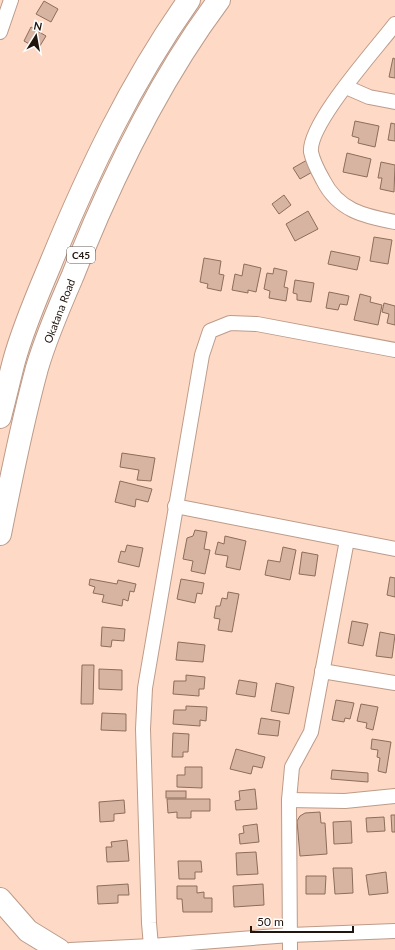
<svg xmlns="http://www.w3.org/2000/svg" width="395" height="950" viewBox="0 0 395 950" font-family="Lato,sans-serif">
<rect width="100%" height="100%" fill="#fedac6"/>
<!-- building -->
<g fill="#d7b4a1" stroke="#8c6c5b">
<polygon points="44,1 58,9 51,22 36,14"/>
<polygon points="31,27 46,36 38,49 24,41"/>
<polygon points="393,58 395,59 395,78 389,77"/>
<polygon points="355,121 379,126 375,147 358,143 359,138 352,136"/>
<polygon points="391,123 395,124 395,141 388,140"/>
<polygon points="347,153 371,159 367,177 343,172"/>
<polygon points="307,160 314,171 300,179 293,168"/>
<polygon points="381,162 395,165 394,192 380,189 382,178 378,178"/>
<polygon points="284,195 291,205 279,214 272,204"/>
<polygon points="308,211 318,229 295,241 286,224"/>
<polygon points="374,237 392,240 388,264 370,261"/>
<polygon points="331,251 360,257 357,270 328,264"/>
<polygon points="204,258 221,261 219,274 224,275 221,291 207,288 208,284 200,282"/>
<polygon points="244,264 261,268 256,292 248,290 248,293 232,290 235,274 242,276"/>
<polygon points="274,268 287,271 284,287 288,288 286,301 269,298 270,291 264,289 267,273 273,274"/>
<polygon points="295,280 314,283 311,302 297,300 297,294 293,293"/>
<polygon points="329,292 349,296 347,305 340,304 338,310 326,308"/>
<polygon points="360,294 371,297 370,302 382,305 378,325 354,320"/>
<polygon points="384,303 395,306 395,325 387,323 389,314 382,312"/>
<polygon points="122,453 155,458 151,481 137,480 139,470 120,467"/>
<polygon points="120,481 152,489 148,502 136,499 135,507 115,502"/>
<polygon points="195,530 207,532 204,549 210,550 205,574 191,571 193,561 183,559 187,538 193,536"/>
<polygon points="225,536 246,541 240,570 226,567 228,556 215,554 218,542 224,544"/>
<polygon points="127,545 143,548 139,567 118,562 121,551 125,552"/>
<polygon points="283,547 296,550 290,580 265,575 268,560 280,562"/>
<polygon points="302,552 318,555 315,576 299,574"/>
<polygon points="390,577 395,578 395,597 387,595"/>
<polygon points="90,579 117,584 118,580 136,584 134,592 130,591 128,601 123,599 122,606 102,602 104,595 93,593 95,587 89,585"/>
<polygon points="181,579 204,583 202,594 197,593 195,603 177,599"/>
<polygon points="228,592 239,594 232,632 218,630 220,619 214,618 216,606 220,606 222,598 227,599"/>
<polygon points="352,621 368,624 363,646 348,643"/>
<polygon points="102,627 125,629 124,641 112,640 111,647 101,646"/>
<polygon points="380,632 395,635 392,658 376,656"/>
<polygon points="178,642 205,645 203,662 176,660"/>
<polygon points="82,665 94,665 93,704 81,704"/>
<polygon points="99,669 122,670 122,690 99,689"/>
<polygon points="186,675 205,677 204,689 199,689 199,696 173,694 174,681 186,681"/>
<polygon points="239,680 257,683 255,697 236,694"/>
<polygon points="276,683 294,687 289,714 271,711"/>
<polygon points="336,700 354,703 350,719 345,718 344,722 332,720"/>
<polygon points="361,704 378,707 373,730 366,728 367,723 357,721"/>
<polygon points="186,706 207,707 206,721 200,720 200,726 173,724 174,710 186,710"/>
<polygon points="102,713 126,714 126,731 101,730"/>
<polygon points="261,718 280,721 278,736 258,734"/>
<polygon points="173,733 189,734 188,752 183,752 183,757 172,757"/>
<polygon points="372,739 391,742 386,773 378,771 380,758 377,757 378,750 371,749"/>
<polygon points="236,749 265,757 262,768 253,766 251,774 230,769"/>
<polygon points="185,767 202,767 202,788 177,787 177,775 185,775"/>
<polygon points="332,770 368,773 368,782 331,779"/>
<polygon points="255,789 257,809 236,810 235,801 240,800 239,791"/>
<rect x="166" y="791" width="20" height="7"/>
<polygon points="167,799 210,799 210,811 191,811 191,818 177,818 177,812 168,813"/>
<polygon points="124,800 125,813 114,814 114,821 100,822 99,802"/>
<polygon points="320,812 321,823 325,823 327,854 300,856 297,821 300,816 305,813"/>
<polygon points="391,815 395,815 395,832 392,832"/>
<polygon points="384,817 385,831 367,832 366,818"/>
<polygon points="351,821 352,843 334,844 333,822"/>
<polygon points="257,824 259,842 240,844 239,834 244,833 243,826"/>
<polygon points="127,840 129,861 107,862 106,847 112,847 111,842"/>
<polygon points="256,852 258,874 237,875 236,853"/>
<polygon points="178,861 201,861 202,872 195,872 195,879 179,879"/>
<polygon points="333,868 352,868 353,893 335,894"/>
<polygon points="386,872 388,893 369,895 366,875"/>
<polygon points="306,876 326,876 325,894 306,894"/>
<polygon points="128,884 129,895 118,895 118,903 98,904 97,886"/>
<polygon points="263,884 264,905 234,907 233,886"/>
<polygon points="177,886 197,886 197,893 204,892 204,898 212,898 212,912 183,912 182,899 177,899"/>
</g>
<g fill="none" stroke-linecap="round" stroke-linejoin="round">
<!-- street casing -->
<g stroke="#bd9b89" stroke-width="16">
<g id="street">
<path d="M395 24C376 49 308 124 311 152 313 162 318 171 323 180 338 210 363 216 395 222"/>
<polyline points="0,32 11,0"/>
<polyline points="346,87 369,97 395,102"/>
<polyline points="395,350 257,324 230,323 210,331 202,355 145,688 143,729 149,923 151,946 290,935 395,931"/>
<polyline points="175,506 395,549"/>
<polyline points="322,671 395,683"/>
<polyline points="289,800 345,801 395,796"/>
<polyline points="70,950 151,946 151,950"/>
<polyline points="290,950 289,800 292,767 311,732 347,540"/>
</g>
</g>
<!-- primary casing -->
<g stroke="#bd9b89" stroke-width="24">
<g id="primary">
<path d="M0 417C5 398 9 380 14 361 23 328 37 296 50 265 88 172 131 82 189 0"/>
<path d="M0 534C11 478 22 423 37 368 46 337 60 305 73 275 111 179 157 83 219 0"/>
<polyline points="0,899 28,931 59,950"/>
</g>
</g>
<!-- street -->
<use href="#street" stroke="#fff" stroke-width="14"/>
<!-- primary -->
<use href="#primary" stroke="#fff" stroke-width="22"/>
</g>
<g text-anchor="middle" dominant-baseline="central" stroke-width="4" stroke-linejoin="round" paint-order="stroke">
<!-- shield labels -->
<rect fill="#fff" stroke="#645b56" stroke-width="1" x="67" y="247" width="28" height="16" rx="3"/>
<g font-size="10" font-weight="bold" fill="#21150e">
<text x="81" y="255">C45</text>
</g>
<!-- street labels -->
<g font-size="11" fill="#21150e" stroke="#fff">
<text transform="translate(59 311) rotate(-69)">Okatana Road</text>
</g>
</g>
<!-- north arrow -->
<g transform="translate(36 36) rotate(11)" stroke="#ffffff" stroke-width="3" paint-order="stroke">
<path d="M0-3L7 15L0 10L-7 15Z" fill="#21150e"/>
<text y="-6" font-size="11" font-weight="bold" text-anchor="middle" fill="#21150e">N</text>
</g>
<!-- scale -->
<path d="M251 926v6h102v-6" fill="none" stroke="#21150e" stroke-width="2"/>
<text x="257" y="926" font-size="12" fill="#21150e" stroke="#ffffff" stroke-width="3" paint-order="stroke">50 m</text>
</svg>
